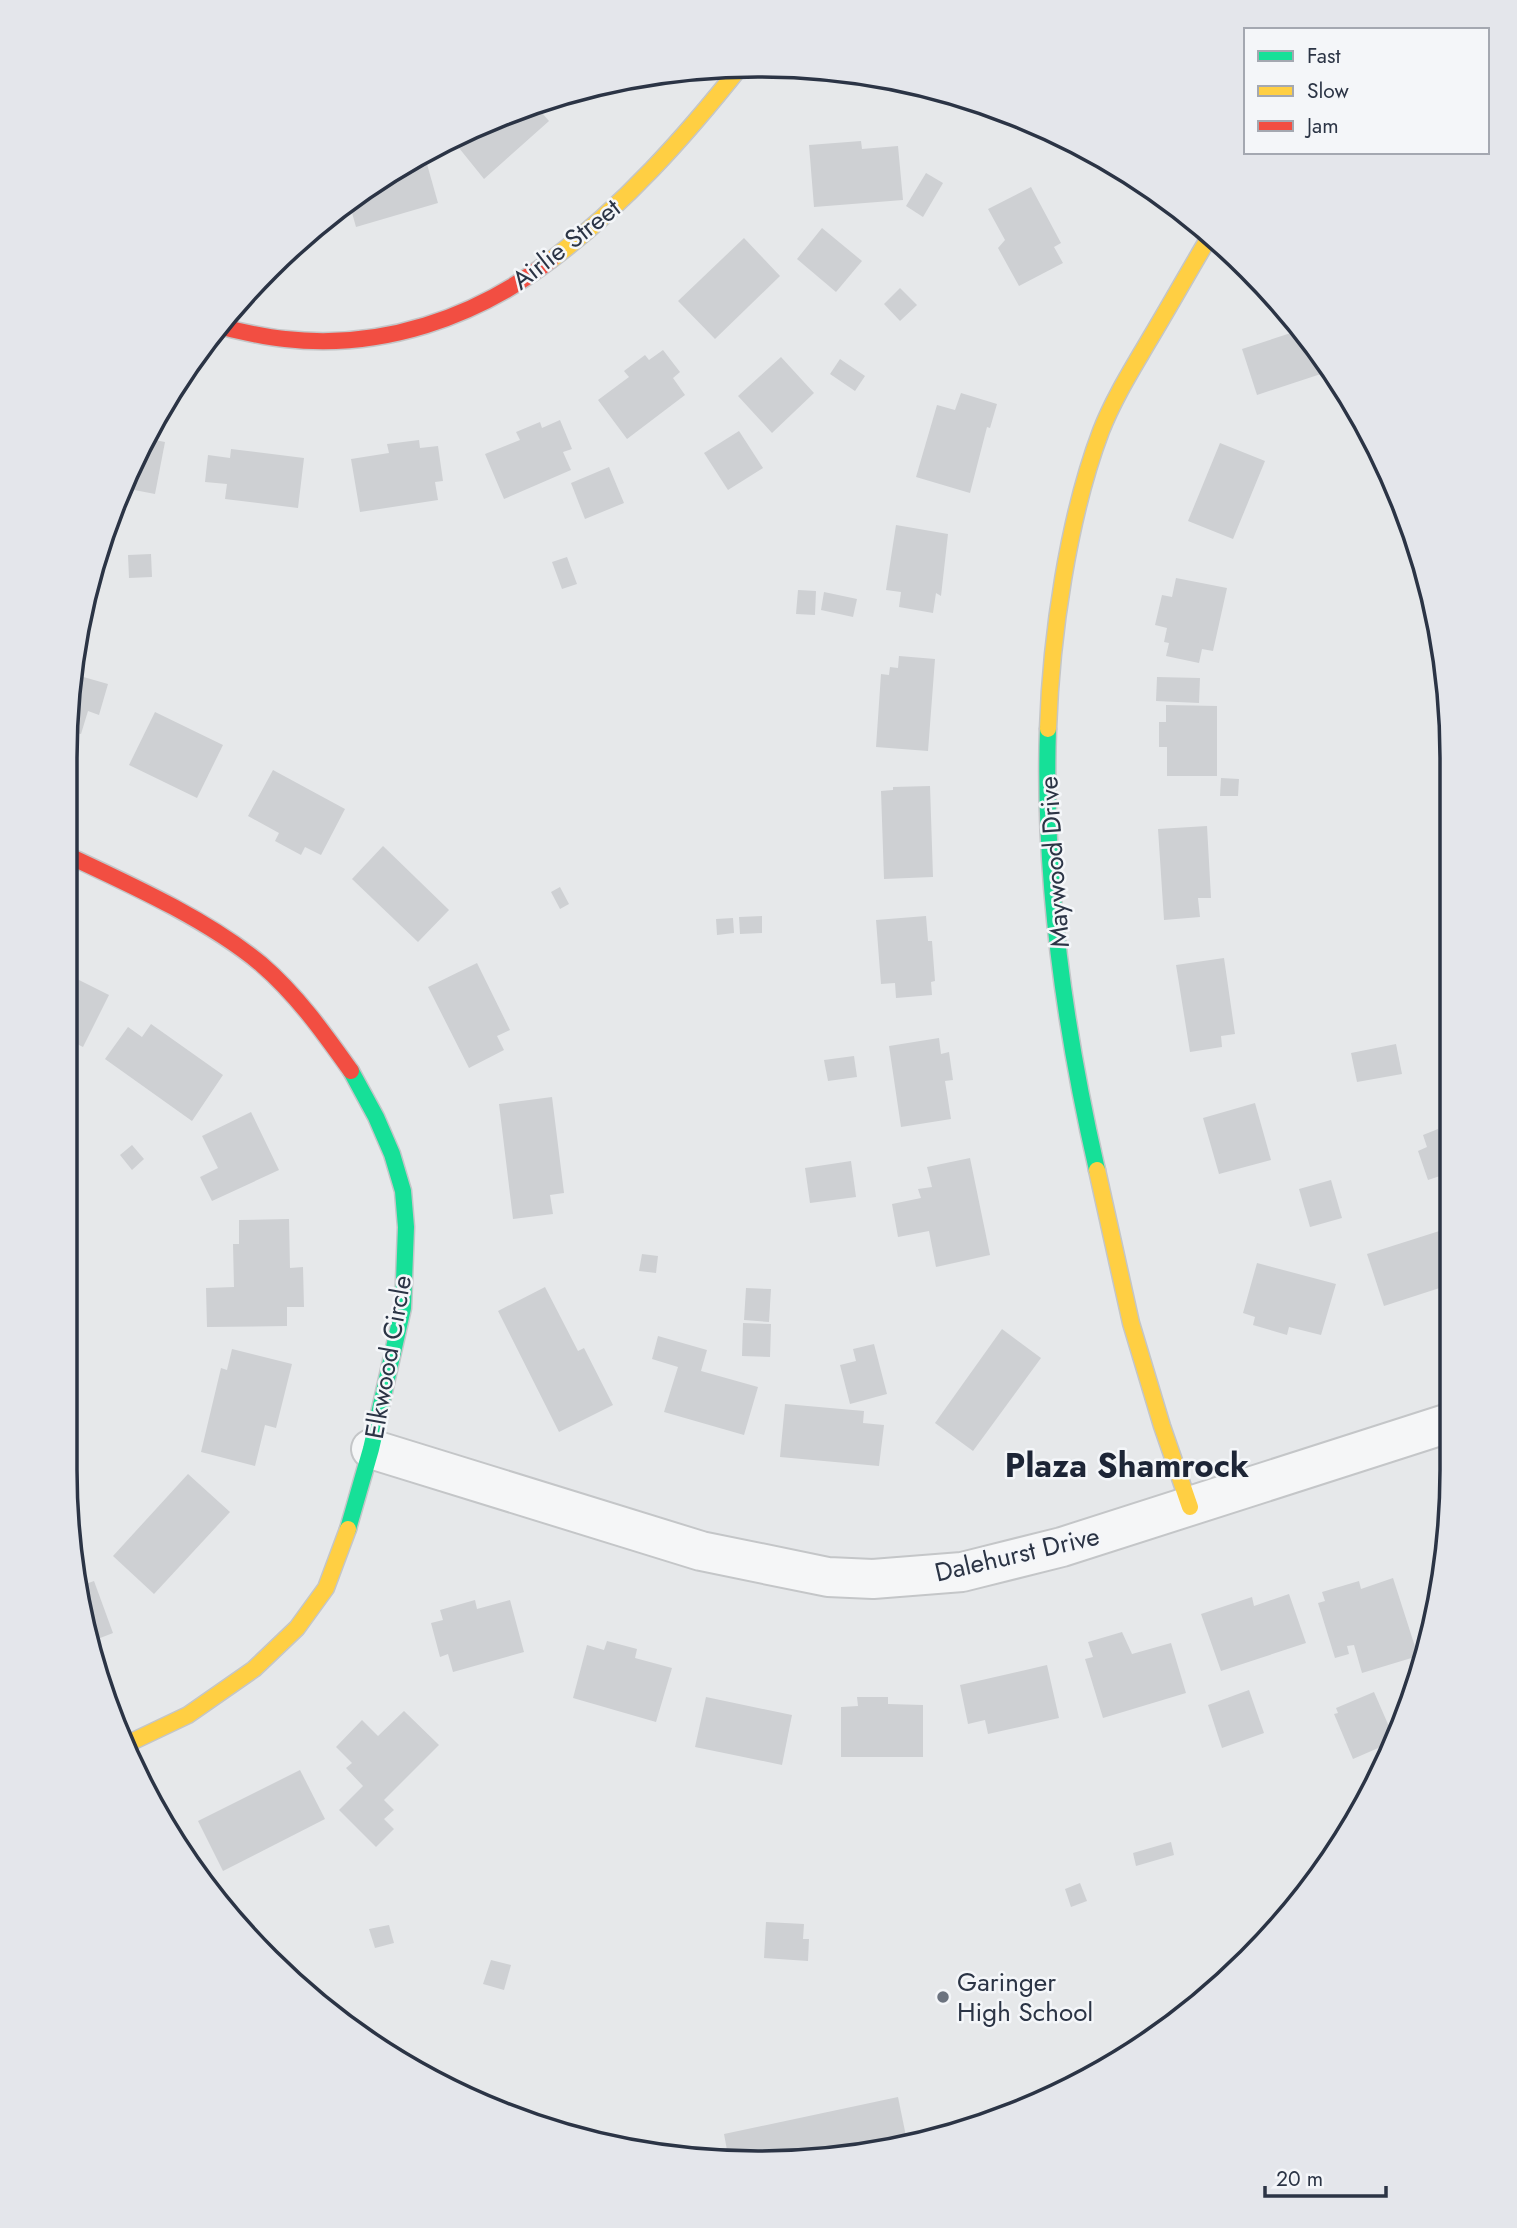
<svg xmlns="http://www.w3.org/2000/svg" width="1517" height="2228" viewBox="0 0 1517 2228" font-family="Jost,sans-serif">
<rect width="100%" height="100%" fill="#e6e8ea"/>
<!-- building -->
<g fill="#ced0d3">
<polygon points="535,105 549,121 484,179 459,148 470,139 464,133 493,118"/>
<polygon points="861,141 862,149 898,146 903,200 814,207 809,145"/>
<polygon points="425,157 438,203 356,227 349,202 373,182 413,160"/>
<polygon points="926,173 943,183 923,217 906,206"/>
<polygon points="1031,187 1061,243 1054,247 1063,263 1019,286 998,248 1005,240 988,209"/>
<polygon points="822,228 862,261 836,292 797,259"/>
<polygon points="744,238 780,276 715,339 678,301"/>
<polygon points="900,288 917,305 900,321 884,304"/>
<polygon points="1300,330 1333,370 1257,395 1242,349"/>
<polygon points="663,350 680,372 673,378 685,395 627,439 598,400 629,377 624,371 645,355 649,360"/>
<polygon points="781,357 814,393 772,433 738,396"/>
<polygon points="840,359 865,376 855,391 830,374"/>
<polygon points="961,393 997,404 990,428 987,427 970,493 916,477 937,405 955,410"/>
<polygon points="560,420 572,449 563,452 571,470 504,499 485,454 520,440 516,432 540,422 542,428"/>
<polygon points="739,431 763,468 728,490 704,453"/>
<polygon points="145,438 165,442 155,494 124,488 136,451"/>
<polygon points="419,440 420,448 438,446 443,481 435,482 438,500 360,512 351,459 389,453 387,444"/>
<polygon points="1220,443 1265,461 1233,539 1188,521"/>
<polygon points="231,449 304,458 298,508 225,499 227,484 205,482 208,455 230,458"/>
<polygon points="609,467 624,503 585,519 571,483"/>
<polygon points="896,525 948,534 941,596 936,593 933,613 899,607 901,592 886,590"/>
<polygon points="151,554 152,577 129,578 128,555"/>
<polygon points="567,557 577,584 562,589 552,562"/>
<polygon points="1176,578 1227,588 1213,651 1202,649 1199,663 1166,656 1169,643 1164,642 1167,628 1155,625 1162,595 1172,597"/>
<polygon points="798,590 816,591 815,615 796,614"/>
<polygon points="824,592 857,599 853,617 821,610"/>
<polygon points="899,656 935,659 928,751 876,747 881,674 889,675 890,667 898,668"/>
<polygon points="73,674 108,684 99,715 88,711 81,734 67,731"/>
<polygon points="1157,677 1200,678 1199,703 1156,701"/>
<polygon points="1166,705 1217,706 1217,776 1167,776 1167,747 1159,747 1159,722 1166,722"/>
<polygon points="155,712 223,745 197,798 129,765"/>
<polygon points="273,770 345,809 321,855 305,847 301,855 275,841 279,833 248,816"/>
<polygon points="1221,778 1239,779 1238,796 1220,796"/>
<polygon points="930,786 933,877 884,879 881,791 893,790 893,787"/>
<polygon points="1207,826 1211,898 1198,898 1200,917 1164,920 1158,829"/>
<polygon points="383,846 449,910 418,942 352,879"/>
<polygon points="560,887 569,904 560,909 551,892"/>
<polygon points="762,916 762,933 740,934 739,917"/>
<polygon points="926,916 928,941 932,941 935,981 931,982 932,995 896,998 895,983 881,984 876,920"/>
<polygon points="733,918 734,933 717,935 716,919"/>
<polygon points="1224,958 1235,1034 1221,1036 1222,1047 1190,1052 1176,965"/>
<polygon points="477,963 510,1030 497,1036 504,1050 469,1068 428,987"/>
<polygon points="66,965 74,969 71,976 109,995 83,1047 67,1039"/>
<polygon points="1452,1016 1452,1037 1447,1038 1442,1019"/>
<polygon points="151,1024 223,1075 192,1121 105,1059 128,1027 142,1037"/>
<polygon points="939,1038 941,1054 949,1052 953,1080 945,1081 951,1119 901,1127 889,1046"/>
<polygon points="1396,1044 1402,1074 1357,1082 1351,1053"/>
<polygon points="854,1056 857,1077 828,1081 824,1060"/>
<polygon points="552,1097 564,1193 550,1195 553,1214 513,1219 499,1104"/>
<polygon points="1255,1103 1271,1160 1219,1174 1203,1118"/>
<polygon points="251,1112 279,1170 212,1201 200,1177 218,1168 202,1136"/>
<polygon points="1438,1129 1452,1172 1428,1180 1418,1151 1427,1147 1423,1135"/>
<polygon points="132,1145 144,1159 132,1170 120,1155"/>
<polygon points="970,1158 990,1255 936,1267 929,1231 898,1237 892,1204 921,1198 918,1189 932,1187 927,1167"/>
<polygon points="851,1161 856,1197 810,1203 805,1168"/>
<polygon points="1331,1180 1342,1218 1310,1227 1299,1189"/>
<polygon points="289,1219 290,1268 303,1267 304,1307 287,1307 287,1326 207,1327 206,1288 234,1287 233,1244 239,1244 239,1220"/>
<polygon points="1452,1227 1452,1284 1384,1306 1367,1254"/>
<polygon points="642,1254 658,1256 656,1273 639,1271"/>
<polygon points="1257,1263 1336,1284 1321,1335 1289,1327 1287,1335 1253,1325 1255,1317 1243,1313"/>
<polygon points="545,1287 578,1351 584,1348 613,1405 559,1432 498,1311"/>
<polygon points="746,1288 771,1289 769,1322 744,1320"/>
<polygon points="743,1323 771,1324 770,1357 742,1356"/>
<polygon points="1002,1329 1041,1358 973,1451 935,1423"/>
<polygon points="658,1336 707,1350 701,1371 758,1387 744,1435 664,1412 678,1367 652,1359"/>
<polygon points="874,1344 887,1394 850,1404 840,1365 856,1361 853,1349"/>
<polygon points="232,1349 292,1364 276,1428 265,1425 255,1466 201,1452 221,1368 227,1370"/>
<polygon points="785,1404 864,1411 863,1423 884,1425 879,1466 780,1457"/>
<polygon points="188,1474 230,1512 154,1594 113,1556"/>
<polygon points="1393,1578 1418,1656 1362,1673 1354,1645 1347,1646 1349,1654 1335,1658 1318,1603 1325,1601 1322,1592 1359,1581 1361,1589"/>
<polygon points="94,1581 113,1633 90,1642 77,1587"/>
<polygon points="1289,1594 1306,1643 1221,1671 1201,1614 1252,1597 1254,1606"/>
<polygon points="475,1600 477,1609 510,1600 524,1652 453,1672 448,1654 440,1657 431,1623 443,1620 440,1610"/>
<polygon points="1122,1632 1132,1654 1171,1643 1186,1693 1103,1718 1085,1659 1093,1657 1088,1642"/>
<polygon points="607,1641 637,1649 635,1658 672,1668 656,1722 573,1698 587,1645 604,1650"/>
<polygon points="1047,1665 1059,1718 988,1734 985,1720 968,1724 960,1685"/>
<polygon points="1249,1690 1264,1733 1222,1748 1208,1705"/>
<polygon points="1374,1692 1394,1738 1392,1742 1353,1759 1334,1714 1338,1713 1336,1708"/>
<polygon points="706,1697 792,1715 782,1765 695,1747"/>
<polygon points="857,1697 888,1697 888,1704 923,1705 923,1757 841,1757 841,1707 858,1706"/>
<polygon points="404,1711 439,1745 384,1800 394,1810 384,1819 394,1829 376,1847 339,1810 363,1786 346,1768 352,1763 336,1747 362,1720 378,1736"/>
<polygon points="300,1770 325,1819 223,1871 198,1821"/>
<polygon points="1171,1842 1174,1855 1136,1866 1133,1853"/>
<polygon points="1080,1883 1087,1901 1071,1907 1065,1889"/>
<polygon points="766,1922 804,1924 803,1939 809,1939 808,1961 764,1958"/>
<polygon points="389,1925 394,1943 375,1948 369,1929"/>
<polygon points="491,1960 511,1965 504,1990 483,1984"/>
<polygon points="898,2097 908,2146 894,2150 729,2161 724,2134"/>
</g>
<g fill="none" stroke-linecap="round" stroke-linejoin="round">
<!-- street casing -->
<g stroke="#c4c6c8" stroke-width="42">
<polyline id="street" points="371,1449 701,1551 828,1577 873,1579 962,1572 1062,1547 1452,1422"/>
</g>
<!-- fast casing -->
<g stroke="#c4c6c8" stroke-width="19">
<g id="fast">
<path d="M1048 729C1043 877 1064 1026 1097 1170"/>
<polyline points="348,1529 371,1449 403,1308 406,1227 403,1191 392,1154 376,1117 351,1071"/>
</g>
</g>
<!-- slow casing -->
<g stroke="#c4c6c8" stroke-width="19">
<g id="slow">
<path d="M551 260C624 205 684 138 741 66"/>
<path d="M1048 729C1051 637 1068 518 1101 431 1113 400 1131 371 1148 342 1169 307 1189 271 1210 236"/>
<polyline points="1097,1170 1131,1323 1162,1426 1190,1507"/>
<polyline points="127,1744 188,1715 254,1669 297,1628 326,1588 348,1529"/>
</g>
</g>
<!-- jam casing -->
<g stroke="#c4c6c8" stroke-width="19">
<g id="jam">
<path d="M217 326C240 331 262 337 285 339 381 350 475 318 551 260"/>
<path d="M65 854C129 884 207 919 261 964 297 995 324 1033 351 1071"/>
</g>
</g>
<!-- street -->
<use href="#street" stroke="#f5f6f7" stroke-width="38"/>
<!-- fast -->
<use href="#fast" stroke="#16e098" stroke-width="16"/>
<!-- slow -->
<use href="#slow" stroke="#ffcf43" stroke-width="16"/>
<!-- jam -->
<use href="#jam" stroke="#f24e42" stroke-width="16"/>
</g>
<!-- markers -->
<circle fill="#6c737f" stroke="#f4f6f9" stroke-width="2.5" cx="943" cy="1997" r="7"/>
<g text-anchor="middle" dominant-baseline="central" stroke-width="5" stroke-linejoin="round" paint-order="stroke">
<!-- street labels -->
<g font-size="26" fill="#2b3445" stroke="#f4f6f9">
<text transform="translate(566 244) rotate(-38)">Airlie Street</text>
<text transform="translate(1054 862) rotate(-94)">Maywood Drive</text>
<text transform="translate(388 1357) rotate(-80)">Elkwood Circle</text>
<text transform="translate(1017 1554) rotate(-13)">Dalehurst Drive</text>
</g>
<!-- poi labels -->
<g font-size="26" fill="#2b3445" stroke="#f4f6f9" text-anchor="start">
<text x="957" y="1982">Garinger<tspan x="957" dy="30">High School</tspan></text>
</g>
<!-- district labels -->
<g font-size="33" font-weight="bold" fill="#1d2536" stroke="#f4f6f9">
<text x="1127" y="1465">Plaza Shamrock</text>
</g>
</g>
<!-- crop -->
<path d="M0 0H1517V2228H0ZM758 77H759A681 681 0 0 1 1440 758V1470A681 681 0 0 1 759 2151H758A681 681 0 0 1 77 1470V758A681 681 0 0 1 758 77Z" fill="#e4e6eb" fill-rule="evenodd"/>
<path fill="none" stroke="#2b3445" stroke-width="3.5" d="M758 77H759A681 681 0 0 1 1440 758V1470A681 681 0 0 1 759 2151H758A681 681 0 0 1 77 1470V758A681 681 0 0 1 758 77Z"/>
<!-- legend -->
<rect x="1244" y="28" width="245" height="126" fill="#f4f6f9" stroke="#a4a8b1" stroke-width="2"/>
<rect x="1258" y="51" width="35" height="10" fill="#16e098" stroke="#a4a8b1" stroke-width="2"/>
<text x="1307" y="63" font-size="21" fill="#2b3445">Fast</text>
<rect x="1258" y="86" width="35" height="10" fill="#ffcf43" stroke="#a4a8b1" stroke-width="2"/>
<text x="1307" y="98" font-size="21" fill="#2b3445">Slow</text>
<rect x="1258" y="121" width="35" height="10" fill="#f24e42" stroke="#a4a8b1" stroke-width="2"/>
<text x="1307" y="133" font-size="21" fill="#2b3445">Jam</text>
<!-- scale -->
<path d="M1265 2186v10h121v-10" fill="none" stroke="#2b3445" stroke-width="3.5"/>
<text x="1276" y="2186" font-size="21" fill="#2b3445" stroke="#f4f6f9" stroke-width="5" paint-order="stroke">20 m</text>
</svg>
